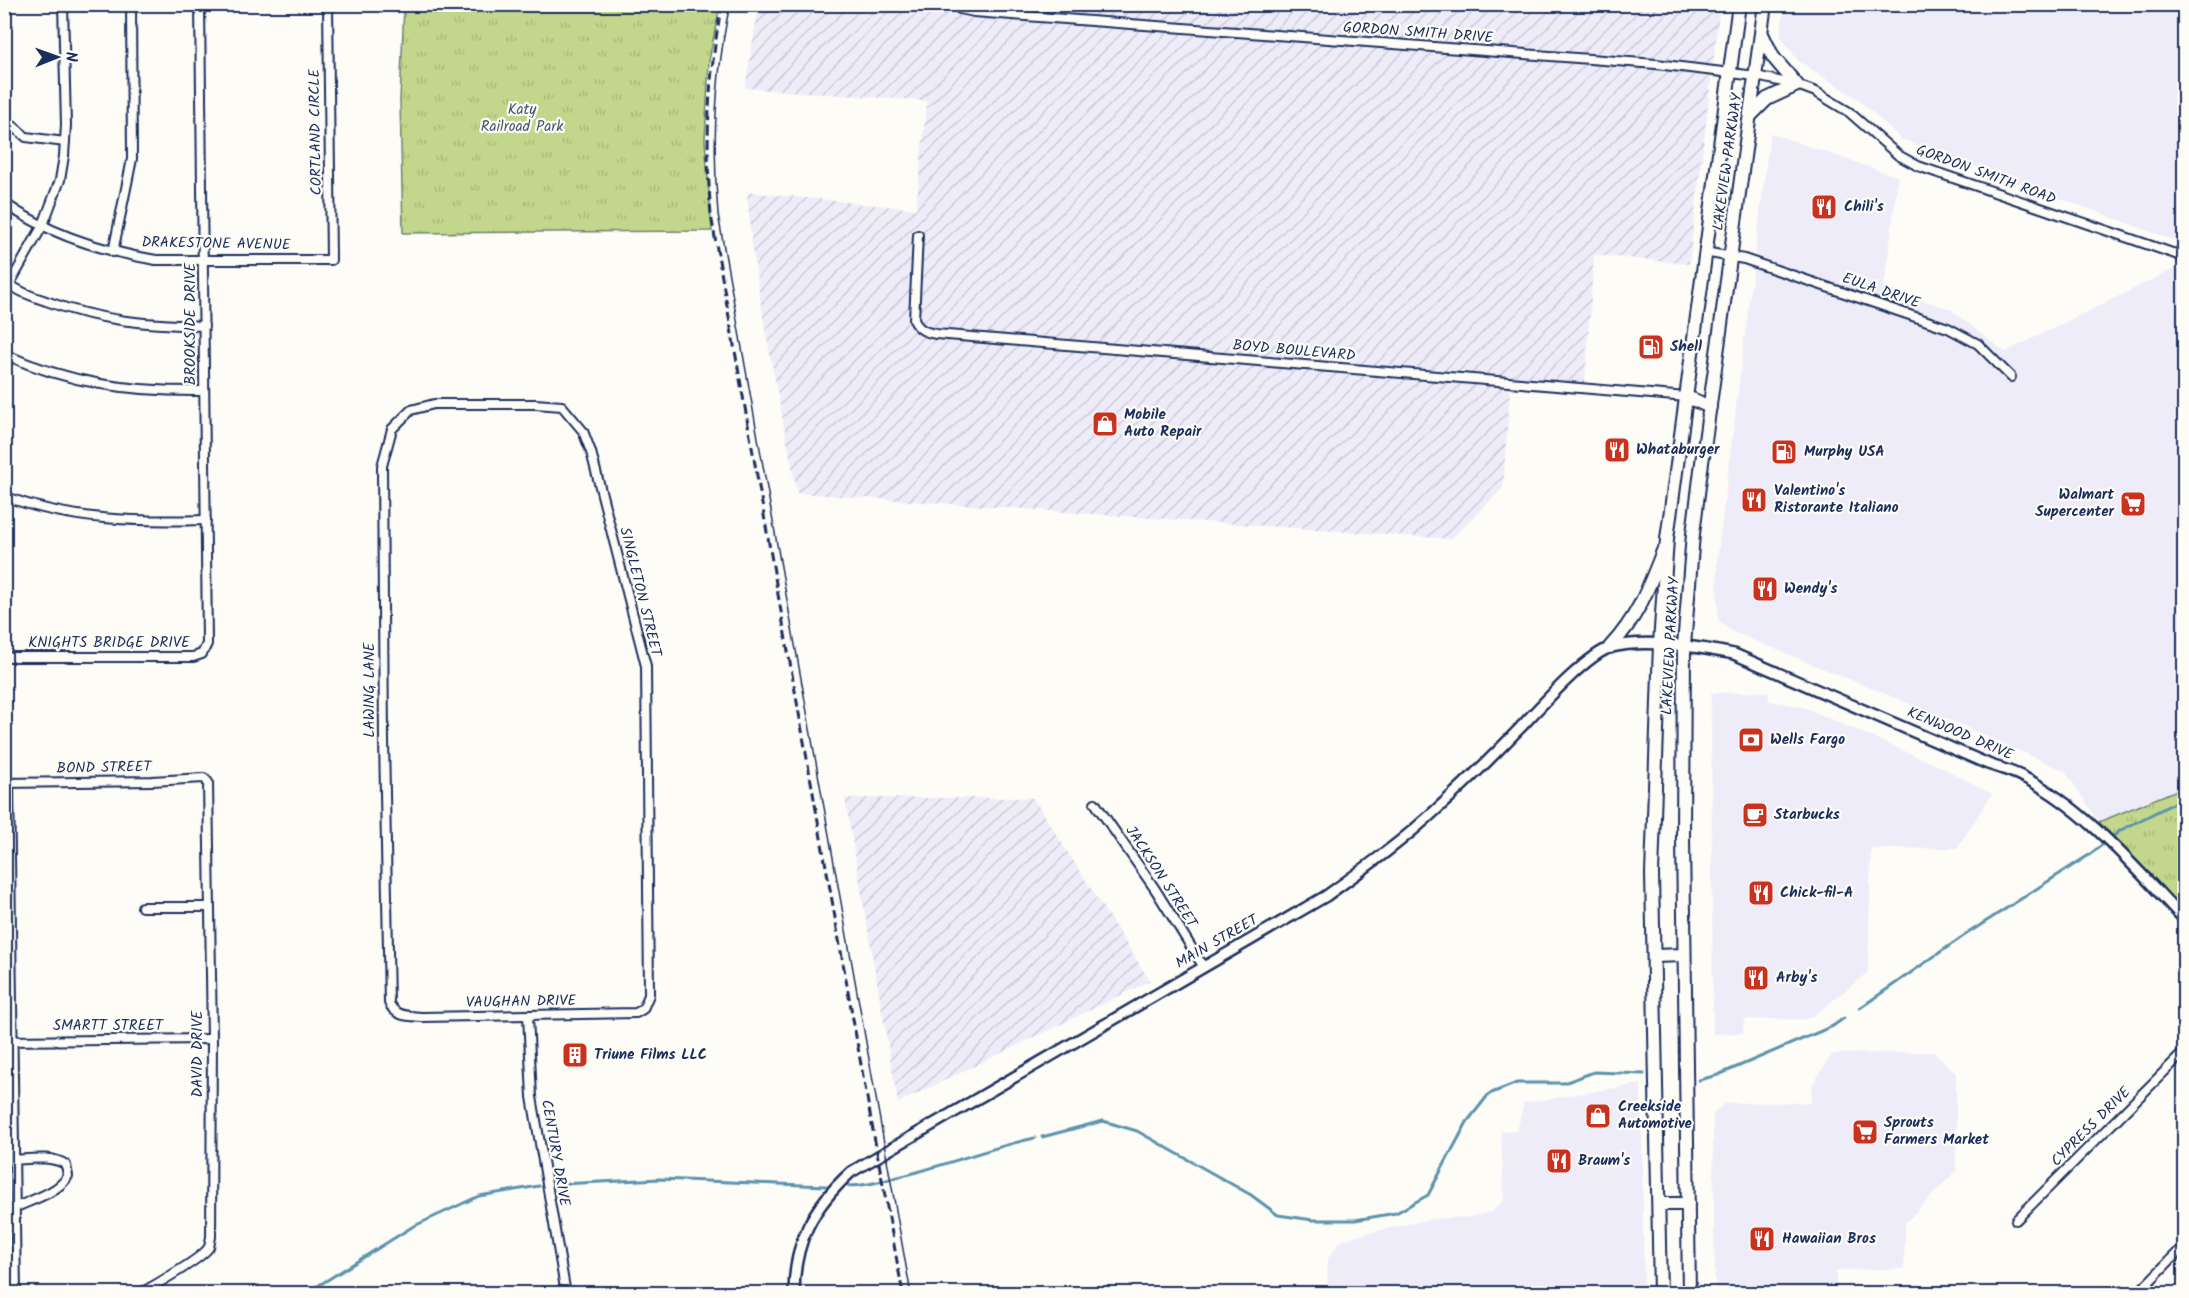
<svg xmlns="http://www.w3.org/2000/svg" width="2189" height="1298" viewBox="0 0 2189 1298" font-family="Kalam,sans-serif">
<defs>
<pattern id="industrial-furrows" width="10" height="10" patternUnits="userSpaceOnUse" patternTransform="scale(1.5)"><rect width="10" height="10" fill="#eeecf8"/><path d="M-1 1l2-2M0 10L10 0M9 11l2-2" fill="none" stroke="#cccbd7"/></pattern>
<pattern id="park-tufts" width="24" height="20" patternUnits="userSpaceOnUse" patternTransform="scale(1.5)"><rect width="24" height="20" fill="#c3d78c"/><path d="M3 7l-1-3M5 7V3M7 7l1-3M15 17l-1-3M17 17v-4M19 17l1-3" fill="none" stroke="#a7b97b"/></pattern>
</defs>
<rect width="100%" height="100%" fill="#fdfcf7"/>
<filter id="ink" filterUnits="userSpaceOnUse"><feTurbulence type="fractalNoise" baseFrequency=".0167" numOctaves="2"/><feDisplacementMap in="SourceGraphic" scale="12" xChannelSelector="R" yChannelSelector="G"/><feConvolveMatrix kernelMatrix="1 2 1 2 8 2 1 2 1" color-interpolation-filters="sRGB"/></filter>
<g filter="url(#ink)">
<!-- built -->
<g fill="#eeecf8">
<polygon points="1785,5 2184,5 2184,244 1901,139 1856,97 1798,61 1780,35"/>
<polygon points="1770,133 1898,177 1884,288 1950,309 2005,352 2178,267 2184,270 2184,787 2099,822 2065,771 1964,726 1729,630 1718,619 1717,561"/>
<polygon points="1768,692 1769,701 1803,707 1941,767 1992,794 1957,848 1871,849 1868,972 1816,1014 1806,1019 1744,1019 1743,1033 1713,1034 1711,693"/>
<polygon points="1934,1052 1956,1073 1956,1171 1905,1223 1904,1269 1836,1270 1836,1293 1715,1293 1713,1114 1725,1103 1811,1103 1812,1086 1832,1054"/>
<polygon points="1641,1084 1644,1293 1328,1293 1327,1261 1338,1243 1354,1236 1431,1219 1471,1217 1491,1212 1504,1200 1501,1131 1517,1131 1524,1103"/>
</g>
<!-- industrial -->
<g fill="url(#industrial-furrows)">
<polygon points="759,5 1720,5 1689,264 1594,255 1584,394 1510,389 1503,488 1451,539 797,493 764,323 751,239 747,192 916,209 927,101 745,88"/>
<polygon points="845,798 1033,798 1150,981 898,1103"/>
</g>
<!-- park -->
<g fill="url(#park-tufts)" stroke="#6f8375" stroke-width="1.5">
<polygon points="404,5 720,5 709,61 705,140 712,231 403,233 400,100"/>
<polygon points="2184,787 2184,910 2099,822"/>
</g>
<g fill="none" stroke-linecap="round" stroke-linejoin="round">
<!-- stream -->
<g stroke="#5b93ac" stroke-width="3">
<polyline points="1860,1008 1965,935 2089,855 2121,830 2184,798"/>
<polyline points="1699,1080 1718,1075 1833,1026 1844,1018"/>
<polyline points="1042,1137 1103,1121 1137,1131 1251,1195 1278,1215 1313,1220 1355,1220 1396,1213 1428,1195 1467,1122 1489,1094 1517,1083 1564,1083 1594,1072 1644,1074"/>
<polyline points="561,1184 660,1179 826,1186"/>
<path d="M848 1186C865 1186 881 1182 898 1177 944 1166 988 1148 1035 1138"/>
<polyline points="305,1294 412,1227 479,1196 539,1186"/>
</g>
<!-- minor casing -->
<g stroke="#1b2f5e" stroke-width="12">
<g id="minor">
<polyline points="953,4 960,9 974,12 1656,64 1756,76 1797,85 1816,92 1849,112 1898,155 1918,166 2184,257"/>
<polyline points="4,118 26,137 65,142"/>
<path d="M4 203C50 235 102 251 156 260H331L328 4"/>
<path d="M918 235 914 320C919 330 925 332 936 334L1687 397"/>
<polyline points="113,252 132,159 131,4"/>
<polyline points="1704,252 1744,259 1948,328 1978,344 2011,377"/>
<path d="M4 281C17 291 31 296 46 301 102 322 146 324 204 326"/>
<polyline points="4,294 43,225 60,180 64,156 66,125 63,4"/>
<path d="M4 354C70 384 132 392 204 391"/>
<path d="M434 404H535L562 406 583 431 591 452 646 666 649 995 643 1009 636 1013 423 1017C409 1016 395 1017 389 1003L384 740 382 466 392 429 411 410Z"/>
<path d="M4 496C69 521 138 522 206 520"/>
<path d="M4 657H193L202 654 207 644C205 431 204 218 200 4"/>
<polyline points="9,782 16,1294"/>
<path d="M4 783 152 781 204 778 208 782 212 1039 211 1237C210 1241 210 1244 209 1247 203 1258 152 1287 139 1294"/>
<polyline points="1095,803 1155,889 1203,966"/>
<polyline points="142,907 209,907"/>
<polyline points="528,1015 532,1097 566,1294"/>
<polyline points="4,1041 212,1039"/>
<path d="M14 1208C31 1200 58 1193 68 1176L66 1165C52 1155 31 1159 14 1160"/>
<polyline points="2016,1220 2184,1052"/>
<polyline points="2147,1284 2158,1294"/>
<polyline points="2137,1294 2184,1246"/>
</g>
</g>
<!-- tertiary casing -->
<g stroke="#1b2f5e" stroke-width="14">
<path id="tertiary" d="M794 1294C794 1241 813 1207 851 1172L1326 896C1365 868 1403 841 1438 808 1466 783 1493 756 1520 728 1538 709 1588 653 1612 647 1647 638 1699 647 1734 654L1988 764C1999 768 2012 771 2023 777 2083 806 2138 871 2184 919"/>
</g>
<!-- primary casing -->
<g stroke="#1b2f5e" stroke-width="16">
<g id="primary">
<polyline points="1750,116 1767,99 1797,85 1773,57 1762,34"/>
<polyline points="1687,397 1710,407"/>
<path d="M1610 647C1638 617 1648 589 1663 551"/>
<polyline points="1654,956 1684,955"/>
<polyline points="1659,1204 1688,1204"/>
<polyline points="1660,1294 1652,874 1660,644 1667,539 1739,4"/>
<polyline points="1689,1294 1683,838 1684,646 1693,534 1701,470 1765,4"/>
</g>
</g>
<!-- minor -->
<use href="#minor" stroke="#fdfcf7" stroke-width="8"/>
<!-- tertiary -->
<use href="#tertiary" stroke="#fdfcf7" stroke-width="9"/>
<!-- primary -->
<use href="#primary" stroke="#fdfcf7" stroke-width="12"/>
<!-- tram -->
<path stroke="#1b2f5e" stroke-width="1.5" d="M730 4C715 75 712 143 718 214L911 1294"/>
<!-- rail -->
<path stroke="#1b2f5e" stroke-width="3" stroke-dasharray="9 4.5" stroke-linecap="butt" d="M722 4C708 74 705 144 711 215L863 1076 903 1294"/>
</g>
</g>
<!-- icons -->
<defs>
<g id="restaurant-square" transform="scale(1.35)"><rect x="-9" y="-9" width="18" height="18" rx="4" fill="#c8321e" stroke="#fdfcf7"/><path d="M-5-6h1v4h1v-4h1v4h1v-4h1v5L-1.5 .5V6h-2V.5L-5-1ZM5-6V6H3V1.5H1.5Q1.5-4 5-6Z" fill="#fff"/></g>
<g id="fuel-square" transform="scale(1.35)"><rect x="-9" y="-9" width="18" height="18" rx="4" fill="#c8321e" stroke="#fdfcf7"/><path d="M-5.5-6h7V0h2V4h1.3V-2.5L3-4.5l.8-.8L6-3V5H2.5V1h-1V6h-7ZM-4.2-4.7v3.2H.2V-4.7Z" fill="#fff"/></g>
<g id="shop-square" transform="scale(1.35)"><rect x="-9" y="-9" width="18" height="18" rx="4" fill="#c8321e" stroke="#fdfcf7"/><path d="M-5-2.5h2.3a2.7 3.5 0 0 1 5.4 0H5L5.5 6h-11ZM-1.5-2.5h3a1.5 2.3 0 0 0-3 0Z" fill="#fff"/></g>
<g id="supermarket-square" transform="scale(1.35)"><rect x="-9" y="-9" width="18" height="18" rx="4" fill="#c8321e" stroke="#fdfcf7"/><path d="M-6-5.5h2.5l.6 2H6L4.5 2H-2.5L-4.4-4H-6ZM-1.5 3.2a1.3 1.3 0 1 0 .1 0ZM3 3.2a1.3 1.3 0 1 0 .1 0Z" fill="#fff"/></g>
<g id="bank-square" transform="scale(1.35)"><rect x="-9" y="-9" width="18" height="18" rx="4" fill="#c8321e" stroke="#fdfcf7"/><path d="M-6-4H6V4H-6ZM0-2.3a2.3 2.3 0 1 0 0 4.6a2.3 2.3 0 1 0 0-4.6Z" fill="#fff"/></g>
<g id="cafe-square" transform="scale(1.35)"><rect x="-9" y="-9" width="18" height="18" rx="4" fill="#c8321e" stroke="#fdfcf7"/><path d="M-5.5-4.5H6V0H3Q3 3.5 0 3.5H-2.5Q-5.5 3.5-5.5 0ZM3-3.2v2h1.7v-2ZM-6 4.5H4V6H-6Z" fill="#fff"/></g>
<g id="building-square" transform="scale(1.35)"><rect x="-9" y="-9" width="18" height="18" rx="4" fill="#c8321e" stroke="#fdfcf7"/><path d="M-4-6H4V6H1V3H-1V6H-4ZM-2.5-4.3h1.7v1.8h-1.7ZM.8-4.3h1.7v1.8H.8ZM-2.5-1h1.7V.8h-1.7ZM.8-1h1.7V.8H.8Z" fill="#fff"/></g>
</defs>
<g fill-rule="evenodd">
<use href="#restaurant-square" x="1824" y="207"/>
<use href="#fuel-square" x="1651" y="347"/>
<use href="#shop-square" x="1105" y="424"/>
<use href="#restaurant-square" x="1617" y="450"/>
<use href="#fuel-square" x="1784" y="452"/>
<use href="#restaurant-square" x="1754" y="500"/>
<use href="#supermarket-square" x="2133" y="504"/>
<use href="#restaurant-square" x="1765" y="589"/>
<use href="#bank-square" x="1751" y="740"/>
<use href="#cafe-square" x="1755" y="815"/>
<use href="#restaurant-square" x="1761" y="893"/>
<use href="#restaurant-square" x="1756" y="978"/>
<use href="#building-square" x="575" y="1055"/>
<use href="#shop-square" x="1598" y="1116"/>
<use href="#supermarket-square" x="1865" y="1132"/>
<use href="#restaurant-square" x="1559" y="1161"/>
<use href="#restaurant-square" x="1762" y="1239"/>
</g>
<g text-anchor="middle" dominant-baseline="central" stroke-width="4.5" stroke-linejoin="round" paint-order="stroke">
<!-- street labels -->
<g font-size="15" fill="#1b2f5e" stroke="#fdfcf7">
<text transform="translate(1418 33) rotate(4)">GORDON SMITH DRIVE</text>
<text transform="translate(316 132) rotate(-91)">CORTLAND CIRCLE</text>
<text transform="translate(1728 162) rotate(-82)">LAKEVIEW PARKWAY</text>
<text transform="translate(1986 175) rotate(20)">GORDON SMITH ROAD</text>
<text transform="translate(216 244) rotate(1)">DRAKESTONE AVENUE</text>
<text transform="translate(1881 291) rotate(19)">EULA DRIVE</text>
<text transform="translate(191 324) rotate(-90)">BROOKSIDE DRIVE</text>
<text transform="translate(1294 351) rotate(5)">BOYD BOULEVARD</text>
<text transform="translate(640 592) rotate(76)">SINGLETON STREET</text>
<text x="109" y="643">KNIGHTS BRIDGE DRIVE</text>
<text transform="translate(1671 646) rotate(-87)">LAKEVIEW PARKWAY</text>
<text transform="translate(370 690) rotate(-90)">LAWING LANE</text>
<text transform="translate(1960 734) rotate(23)">KENWOOD DRIVE</text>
<text transform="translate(104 768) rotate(-1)">BOND STREET</text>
<text transform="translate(1161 877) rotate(57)">JACKSON STREET</text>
<text transform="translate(1217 942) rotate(-30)">MAIN STREET</text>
<text transform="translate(521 1002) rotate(-1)">VAUGHAN DRIVE</text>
<text x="108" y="1026">SMARTT STREET</text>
<text transform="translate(198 1054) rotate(-90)">DAVID DRIVE</text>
<text transform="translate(2091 1127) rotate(-45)">CYPRESS DRIVE</text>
<text transform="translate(555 1153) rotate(80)">CENTURY DRIVE</text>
</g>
<!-- park labels -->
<g font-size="15" fill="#45596a" stroke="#fdfcf7">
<text x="522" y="110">Katy<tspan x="522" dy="17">Railroad Park</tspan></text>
</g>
<!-- poi labels -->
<g font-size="15" font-weight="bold" fill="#1b2f5e" stroke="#fdfcf7" text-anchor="start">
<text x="1844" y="207">Chili's</text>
<text x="1670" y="347">Shell</text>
<text x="1124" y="415">Mobile<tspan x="1124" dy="17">Auto Repair</tspan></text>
<text x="1636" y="450">Whataburger</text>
<text x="1804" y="452">Murphy USA</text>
<text x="1774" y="491">Valentino's<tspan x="1774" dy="17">Ristorante Italiano</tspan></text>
<text x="2114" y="495" text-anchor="end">Walmart<tspan x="2114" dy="17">Supercenter</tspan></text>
<text x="1784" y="589">Wendy's</text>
<text x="1770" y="740">Wells Fargo</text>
<text x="1774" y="815">Starbucks</text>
<text x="1780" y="893">Chick-fil-A</text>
<text x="1776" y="978">Arby's</text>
<text x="594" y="1055">Triune Films LLC</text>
<text x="1618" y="1107">Creekside<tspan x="1618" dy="17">Automotive</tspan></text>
<text x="1884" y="1123">Sprouts<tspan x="1884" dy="17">Farmers Market</tspan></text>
<text x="1578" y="1161">Braum's</text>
<text x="1782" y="1239">Hawaiian Bros</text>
</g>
</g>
<!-- margin -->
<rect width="2189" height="1298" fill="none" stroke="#fdfcf7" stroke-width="24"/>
<rect x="12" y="12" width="2165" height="1274" fill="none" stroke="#1b2f5e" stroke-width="2" filter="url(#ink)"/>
<!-- north arrow -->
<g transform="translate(57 57) rotate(89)" stroke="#fdfcf7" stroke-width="4.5" paint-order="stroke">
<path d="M0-4.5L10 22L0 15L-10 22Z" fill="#1b2f5e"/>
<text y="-9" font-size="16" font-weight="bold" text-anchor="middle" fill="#1b2f5e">N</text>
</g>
</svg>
